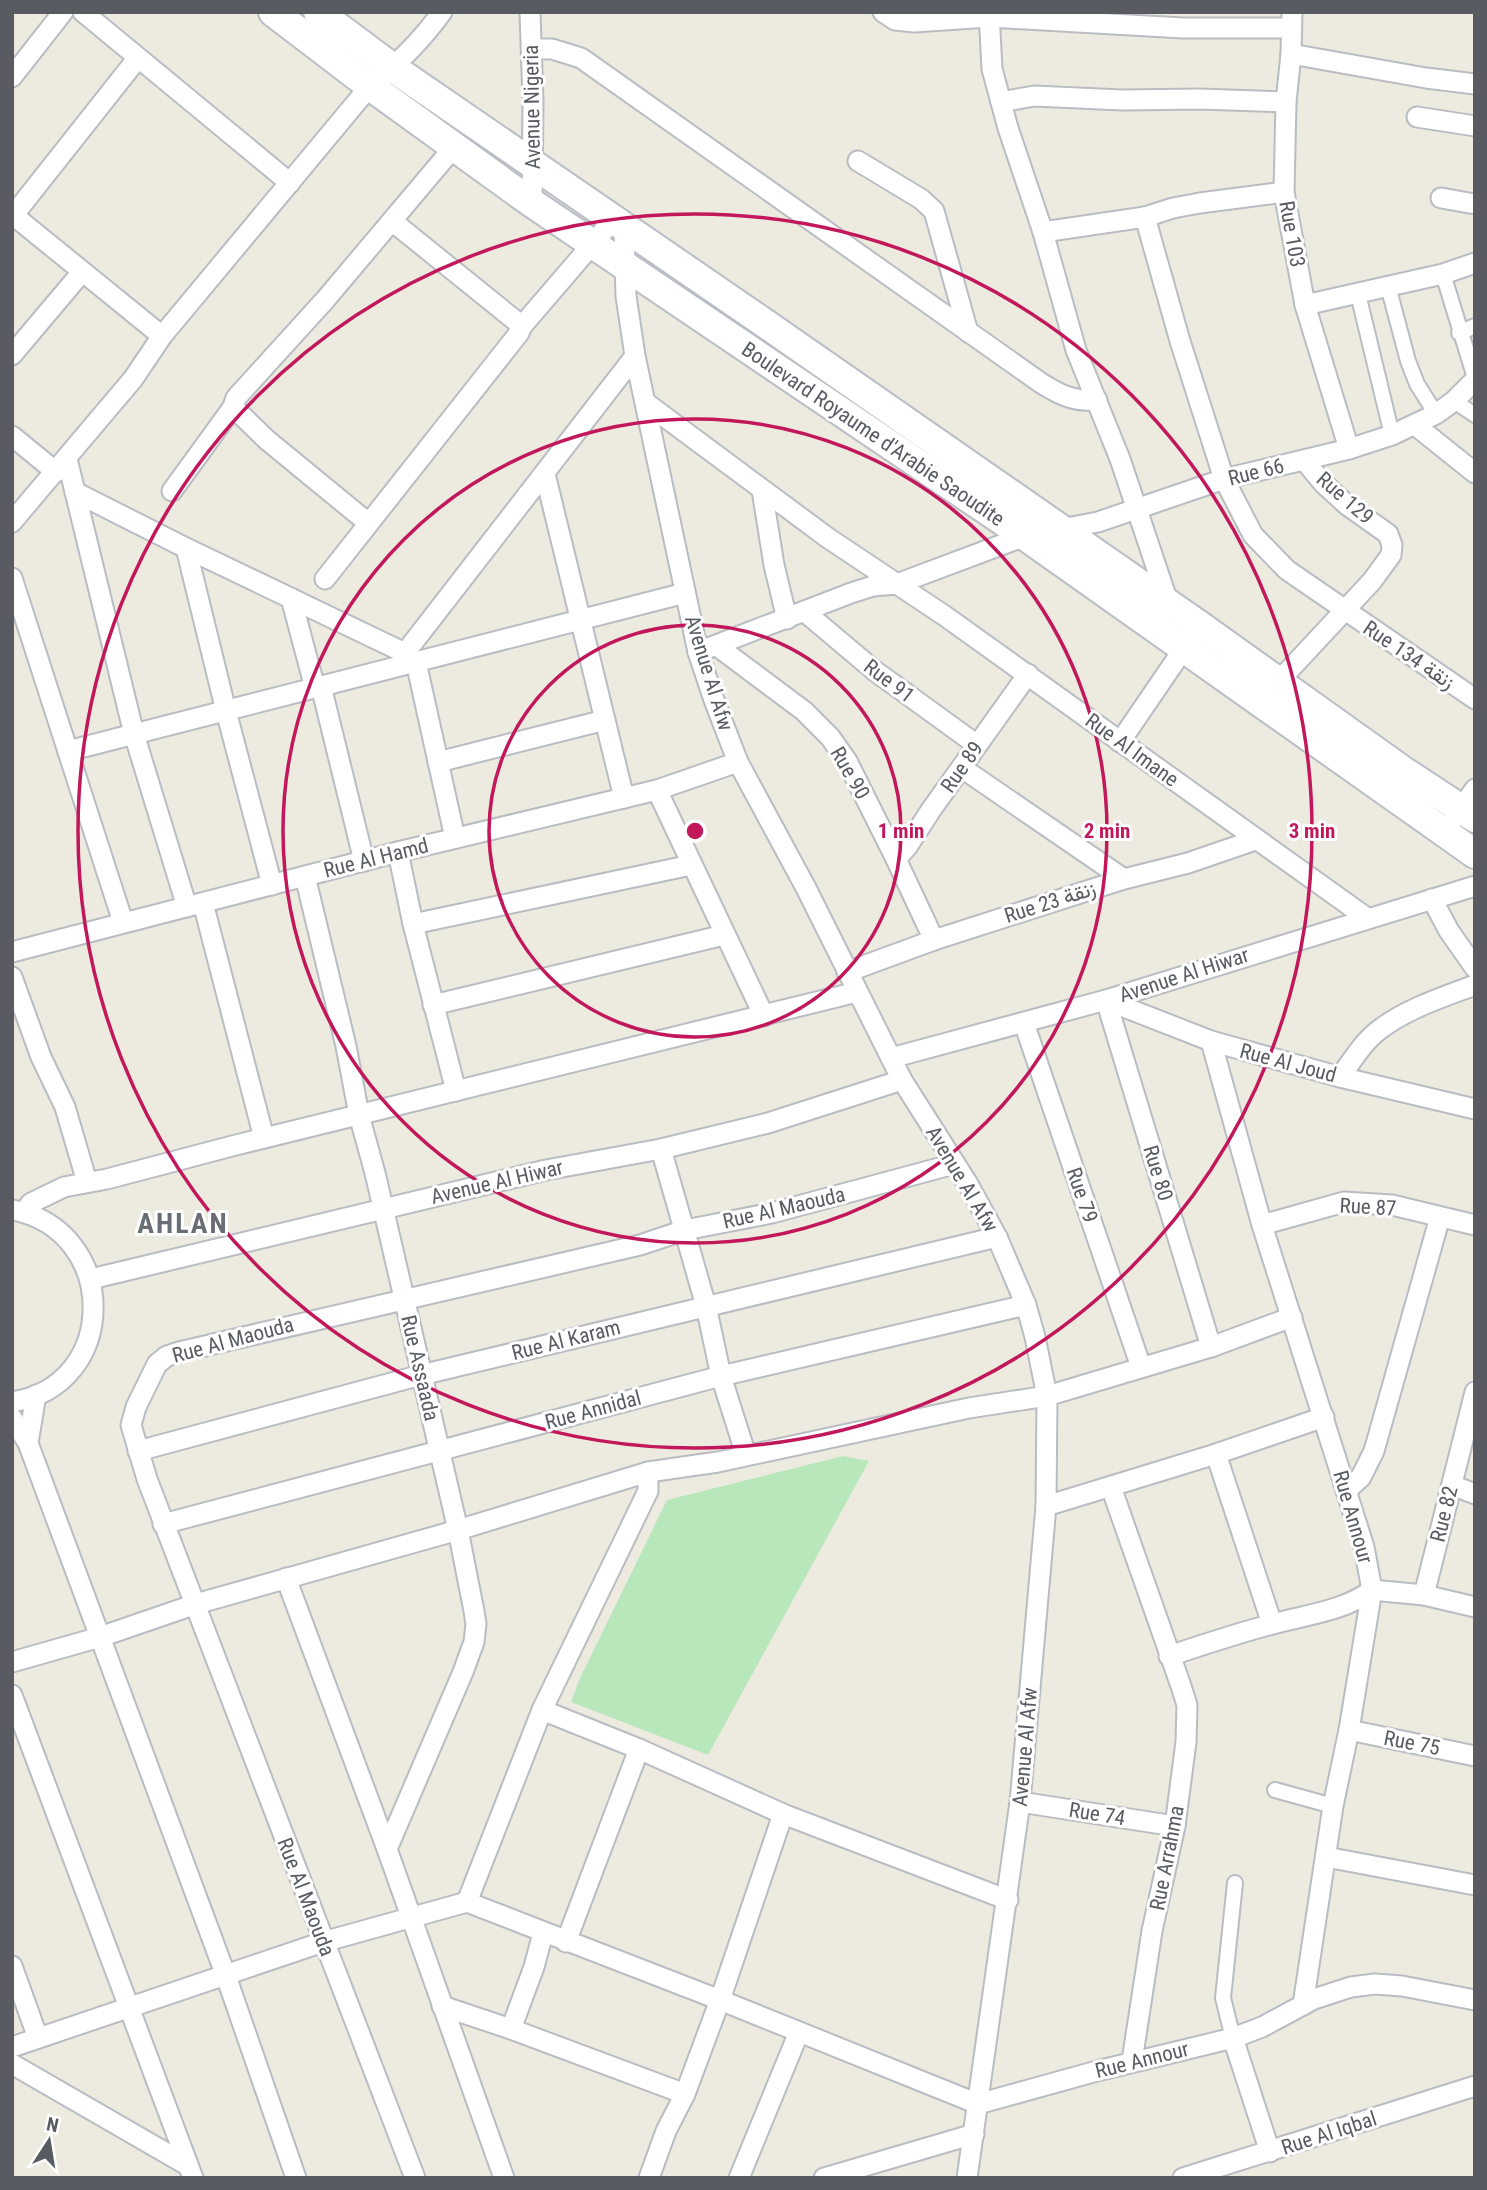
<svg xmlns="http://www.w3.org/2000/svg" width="1487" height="2190" viewBox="0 0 1487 2190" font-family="'Roboto Condensed',Vazirmatn,sans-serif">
<rect width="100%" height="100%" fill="#edebdf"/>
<!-- green -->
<polygon fill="#b8e7bb" points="843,1456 869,1461 708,1755 571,1702 580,1678 667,1500"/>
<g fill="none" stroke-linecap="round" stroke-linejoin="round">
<!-- pedestrian casing -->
<g stroke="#babcc3" stroke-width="18">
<g id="pedestrian">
<polyline points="1443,274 1475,378"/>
<polyline points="1388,286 1408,361 1417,384 1436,414"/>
<polyline points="1358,294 1392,435"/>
<polyline points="1459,333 1475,326"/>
<polyline points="1454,401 1475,415"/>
<polyline points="1275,1790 1333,1806"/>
<polyline points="1233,2038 1223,1998 1235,1883"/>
</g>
</g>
<!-- minor casing -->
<g stroke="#babcc3" stroke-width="23">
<g id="minor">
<polyline points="83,12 290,183"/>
<polyline points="530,12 533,101 532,203"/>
<polyline points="883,12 895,20 914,22 989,17 1183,28 1291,28"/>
<polyline points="989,12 992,69 1008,128 1043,232 1076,350 1120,459 1169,605"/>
<polyline points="1292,12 1291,54 1286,102 1284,192 1305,305 1349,449"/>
<path d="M532 49H552L581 58 1041 383C1060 395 1074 402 1097 400"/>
<polyline points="1291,54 1426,78 1475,84"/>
<polyline points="12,77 63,12"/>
<polyline points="1001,102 1034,96 1122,100 1200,99 1286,102"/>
<polyline points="1417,117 1475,126"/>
<polyline points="858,161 921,199 934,211 968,332"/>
<polyline points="1441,198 1475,204"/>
<polyline points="13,215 162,336"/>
<polyline points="12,217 137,59"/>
<polyline points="1145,217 1180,341 1224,479 1253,535 1287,570 1475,699"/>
<polyline points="392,221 522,326"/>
<polyline points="624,228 626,296 635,356 698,652 714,700 738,762 806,888 902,1080 968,1184 997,1237 1026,1305 1035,1337 1047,1396 1046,1506 1020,1802 967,2178"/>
<polyline points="1043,232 1145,217 1173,208 1200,203 1284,192"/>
<polyline points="1305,305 1443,274 1475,263"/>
<polyline points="12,355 82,272"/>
<polyline points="646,403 828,538 945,616 1367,918"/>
<polyline points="233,407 267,440 367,522"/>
<polyline points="1415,425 1475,473"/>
<polyline points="12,436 56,472"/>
<polyline points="67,459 134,734 187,907"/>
<polyline points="545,474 624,798"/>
<polyline points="762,490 774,565 787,619"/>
<polyline points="172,491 233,407 236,398 325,300 454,147"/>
<polyline points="75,492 186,548 405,653 416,662 455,838"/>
<path d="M12 522 133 379 162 336 370 86C398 64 421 41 442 12"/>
<polyline points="186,548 226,711 272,885"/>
<polyline points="12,578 123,922"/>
<polyline points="325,579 519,333 522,326 613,220"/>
<polyline points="291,598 315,688"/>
<polyline points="805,612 875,671 977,745"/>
<polyline points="717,646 804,711 830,737 847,761 896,859 934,940"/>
<polyline points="698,652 851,593 873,586 897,584 1025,536 1098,522 1224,479 1349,449 1392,435 1436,414 1454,401 1475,380"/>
<polyline points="405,653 635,356"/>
<polyline points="1278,682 1372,581 1391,555 1392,545 1388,534 1347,505 1323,483 1304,460"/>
<polyline points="321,686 364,861"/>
<polyline points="1120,742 1191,638"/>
<polyline points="68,751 685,593"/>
<polyline points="438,762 605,720"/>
<polyline points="962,768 1124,879"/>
<polyline points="657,790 764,1016"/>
<polyline points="1454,818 1475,789"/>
<polyline points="398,852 413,924 456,1091"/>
<polyline points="896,859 907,847 931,810 1028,674"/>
<polyline points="305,876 346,1046 359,1115 375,1173 458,1530 474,1611 476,1624 474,1642 463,1672 387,1849"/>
<polyline points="1432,899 1449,931 1475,968"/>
<polyline points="203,903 264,1138"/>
<polyline points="413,924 691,865"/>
<polyline points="12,952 398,852 657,790 738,762"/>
<polyline points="847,972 934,940 1124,879 1188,863 1255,840"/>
<polyline points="12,977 41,1057 65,1107 87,1182"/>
<polyline points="1106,1000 1211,1041 1340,1077 1475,1109"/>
<polyline points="1106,1000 1211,1347"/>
<polyline points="433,1005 724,935"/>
<polyline points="1024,1023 1141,1367"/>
<polyline points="1211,1041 1262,1225 1364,1547 1372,1590 1349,1730 1333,1806 1303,2005"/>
<polyline points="891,1058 1106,1000 1475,886"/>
<path d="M1340 1077C1352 1061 1363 1042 1379 1030 1406 1009 1443 997 1475 985"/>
<polyline points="661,1149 706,1306 721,1376 746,1455"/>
<polyline points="24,1212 31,1203 64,1187 107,1179 232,1146 857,992"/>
<polyline points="1262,1225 1344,1202 1392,1205 1475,1225"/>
<polyline points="91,1279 546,1170 661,1149 768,1123 902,1080"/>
<path d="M12 1402C120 1386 120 1231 13 1210"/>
<polyline points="12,1418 28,1443 226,1976 296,2178"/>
<polyline points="28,1443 36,1395"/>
<polyline points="138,1451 421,1375 997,1237"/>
<polyline points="1216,1454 1272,1624"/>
<polyline points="1452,1485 1475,1494"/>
<polyline points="1111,1487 1181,1686 1187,1705 1186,1742 1175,1826 1152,1931 1132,2061"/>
<polyline points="1346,1491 1361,1477 1374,1451 1440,1217"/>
<polyline points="1046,1506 1216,1454 1324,1417"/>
<polyline points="163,1524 721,1376 1026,1305"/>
<polyline points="286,1578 387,1849 504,2178"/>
<polyline points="1424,1595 1475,1392"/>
<path d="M1169 1656C1202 1645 1235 1634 1269 1625 1303 1615 1343 1612 1372 1590L1424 1595 1475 1607"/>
<polyline points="12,1662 100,1637 196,1604 458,1530 648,1472 718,1462 969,1408 1047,1396 1211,1347 1292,1317"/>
<polyline points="12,1695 193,2178"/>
<polyline points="542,1710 639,1749 783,1814 1008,1900"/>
<polyline points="1349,1730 1475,1756"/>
<polyline points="1020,1802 1175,1826"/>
<polyline points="1326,1857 1475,1885"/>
<polyline points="467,1902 542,1710 648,1491 648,1472"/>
<polyline points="566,1942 639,1749"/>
<polyline points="12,1966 38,2038"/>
<polyline points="442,2006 511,2029 685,2094 666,2131 649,2178"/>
<polyline points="511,2029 534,1967 543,1933"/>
<polyline points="1233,2038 1270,2152"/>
<polyline points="12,2047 323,1942 467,1902 720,2000 978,2104 1097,2071 1233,2038 1262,2027 1314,1999 1351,1987 1375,1984 1402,1986 1475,2000"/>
<polyline points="12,2064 187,2165"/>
<polyline points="685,2094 720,2000 783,1814"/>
<polyline points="415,2178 147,1479 131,1425 136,1407 157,1364 167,1356 179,1352 640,1245 685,1230 772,1213 954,1164"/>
<polyline points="739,2178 799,2032"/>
<polyline points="824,2178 974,2134"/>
<polyline points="1183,2178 1475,2086"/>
</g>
</g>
<!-- secondary casing -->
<g stroke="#babdc5" stroke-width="32">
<g id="secondary">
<polyline points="273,12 370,86 532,203 1025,536 1475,854"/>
<polyline points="318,12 393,68 763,322 1199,625 1402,770 1475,818"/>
</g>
</g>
<!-- pedestrian -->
<use href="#pedestrian" stroke="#fff" stroke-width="14"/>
<!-- minor -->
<use href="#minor" stroke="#fff" stroke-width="19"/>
<!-- secondary -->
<use href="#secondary" stroke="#fff" stroke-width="28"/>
</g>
<!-- distance rings -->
<g fill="none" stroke="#c2185b" stroke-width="3.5">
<circle cx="695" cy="831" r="206"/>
<circle cx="695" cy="831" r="412"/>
<circle cx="695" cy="831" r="617"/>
</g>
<g text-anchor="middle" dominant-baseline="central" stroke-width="6" stroke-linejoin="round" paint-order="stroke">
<!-- street labels -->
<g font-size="21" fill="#585c62" stroke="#fff">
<text transform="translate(532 107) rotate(-91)">Avenue Nigeria</text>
<text transform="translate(1292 234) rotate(80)">Rue 103</text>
<text transform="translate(873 434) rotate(34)">Boulevard Royaume d'Arabie Saoudite</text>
<text transform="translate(1256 472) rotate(-14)">Rue 66</text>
<text transform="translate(1345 498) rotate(41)">Rue 129</text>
<text transform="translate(1409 655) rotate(34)">Rue 134 زنقة</text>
<text transform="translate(709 673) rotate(73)">Avenue Al Afw</text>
<text transform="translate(889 681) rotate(37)">Rue 91</text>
<text transform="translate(1132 750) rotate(36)">Rue Al Imane</text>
<text transform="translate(962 767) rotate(-55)">Rue 89</text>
<text transform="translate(850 773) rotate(60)">Rue 90</text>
<text transform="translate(376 858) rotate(-14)">Rue Al Hamd</text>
<text transform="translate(1050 902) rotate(-18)">Rue 23 زنقة</text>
<text transform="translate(1184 975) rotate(-18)">Avenue Al Hiwar</text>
<text transform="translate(1288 1063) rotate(15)">Rue Al Joud</text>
<text transform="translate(1158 1173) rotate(73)">Rue 80</text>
<text transform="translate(962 1179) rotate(59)">Avenue Al Afw</text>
<text transform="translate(497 1182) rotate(-13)">Avenue Al Hiwar</text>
<text transform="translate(1082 1195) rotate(71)">Rue 79</text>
<text transform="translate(1368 1207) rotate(3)">Rue 87</text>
<text transform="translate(784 1208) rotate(-13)">Rue Al Maouda</text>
<text transform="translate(233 1340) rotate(-15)">Rue Al Maouda</text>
<text transform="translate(566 1340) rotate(-14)">Rue Al Karam</text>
<text transform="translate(420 1368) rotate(77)">Rue Assaada</text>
<text transform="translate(593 1410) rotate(-15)">Rue Annidal</text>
<text transform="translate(1444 1514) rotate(-76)">Rue 82</text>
<text transform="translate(1353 1517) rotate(74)">Rue Annour</text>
<text transform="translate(1412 1743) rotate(11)">Rue 75</text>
<text transform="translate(1025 1747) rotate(-85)">Avenue Al Afw</text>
<text transform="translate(1097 1814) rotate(9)">Rue 74</text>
<text transform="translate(1167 1858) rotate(-79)">Rue Arrahma</text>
<text transform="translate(306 1897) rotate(69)">Rue Al Maouda</text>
<text transform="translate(1142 2060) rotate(-14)">Rue Annour</text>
<text transform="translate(1329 2133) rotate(-18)">Rue Al Iqbal</text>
</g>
<!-- district labels -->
<g font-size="28" font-weight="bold" letter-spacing="2" fill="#696e74" stroke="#fff">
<text x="183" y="1223">AHLAN</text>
</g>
</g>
<circle cx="695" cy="831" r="10" fill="#c2185b" stroke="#fff" stroke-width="3.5"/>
<g font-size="21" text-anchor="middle" font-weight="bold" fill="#c2185b" stroke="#fff" stroke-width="6" stroke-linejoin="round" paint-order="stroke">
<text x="901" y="838">1 min</text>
<text x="1107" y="838">2 min</text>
<text x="1312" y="838">3 min</text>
</g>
<!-- border -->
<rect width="1487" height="2190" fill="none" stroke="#585c62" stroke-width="28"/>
<!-- north arrow -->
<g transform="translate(49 2141) rotate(12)" stroke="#ffffff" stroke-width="5" paint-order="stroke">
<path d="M0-5L12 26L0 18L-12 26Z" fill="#585c62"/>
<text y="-10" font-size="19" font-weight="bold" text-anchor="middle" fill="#585c62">N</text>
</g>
</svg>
